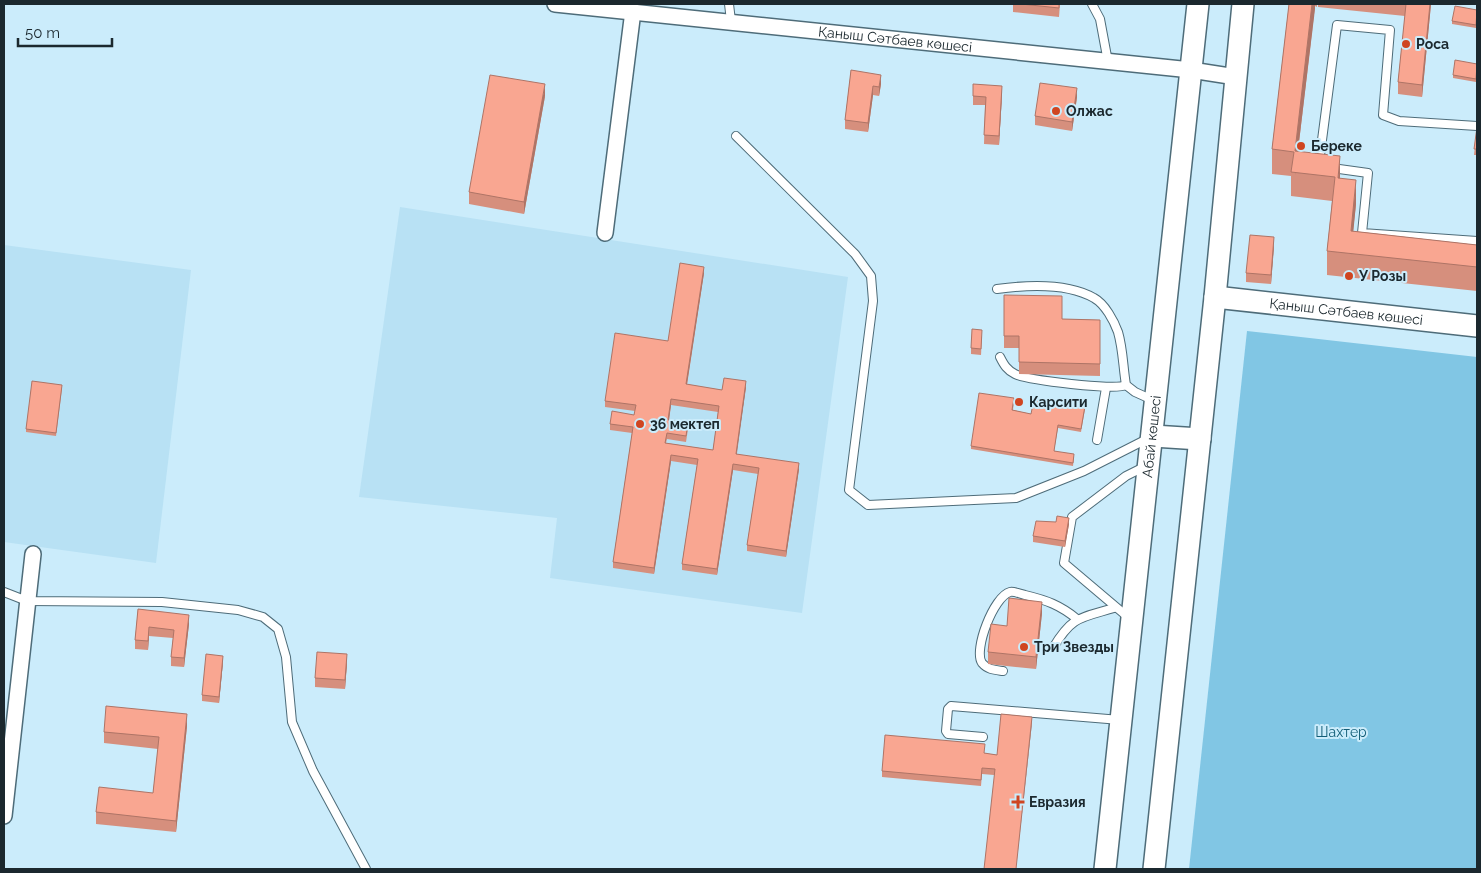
<svg xmlns="http://www.w3.org/2000/svg" width="1481" height="873" viewBox="0 0 1481 873" font-family="Raleway,sans-serif">
<rect width="100%" height="100%" fill="#cbecfb"/>
<!-- built -->
<g fill="#b8e1f4">
<polygon points="400,207 848,277 802,613 550,578 557,518 359,497"/>
<polygon points="4,245 191,270 156,563 4,542"/>
</g>
<!-- green -->
<polygon fill="#81c6e4" points="1247,331 1477,357 1477,869 1189,869"/>
<g fill="none" stroke-linecap="round" stroke-linejoin="round">
<!-- lane casing -->
<g stroke="#4e6c79" stroke-width="10">
<g id="lane">
<polyline points="729,4 731,21"/>
<polyline points="1092,4 1100,19 1108,62"/>
<polyline points="736,136 855,254 871,276 873,301 849,490 868,505 1016,498 1084,471 1149,438"/>
<polyline points="1319,163 1337,25 1390,30 1383,115 1399,121 1477,126"/>
<polyline points="1332,168 1368,173 1362,233 1477,241"/>
<path d="M997 289C1026 285 1068 283 1094 298 1105 304 1114 321 1118 332 1123 349 1123 367 1126 385L1135 392 1155 401"/>
<path d="M1000 357C1004 365 1007 370 1015 374 1027 380 1116 391 1126 385"/>
<polyline points="1097,440 1106,388"/>
<polyline points="4,592 27,601 162,602 238,610 263,617 278,629 286,657 292,722 313,771 366,869"/>
<polyline points="1129,618 1064,563 1072,517 1126,476 1146,466"/>
<path d="M1053 648C1072 616 1080 618 1114 608"/>
<path d="M1003 671C995 670 988 670 982 663 973 650 994 596 1010 592 1014 591 1020 594 1025 595 1046 600 1060 605 1077 619"/>
<polyline points="983,737 948,734 946,731 948,709 951,706 1120,720"/>
</g>
</g>
<!-- street casing -->
<g stroke="#4e6c79" stroke-width="18">
<g id="street">
<path id="s1" d="M555 4 1191 70 1236 77"/>
<polyline points="605,233 633,11"/>
<polyline points="4,816 33,554"/>
</g>
</g>
<!-- secondary casing -->
<g stroke="#4e6c79" stroke-width="24">
<g id="secondary">
<path id="s2" d="M1215 297 1477 326"/>
<polyline points="1153,436 1200,439"/>
<path id="s3" d="M1105 869 1198 4"/>
<polyline points="1154,869 1215,297 1243,4"/>
</g>
</g>
<!-- lane -->
<use href="#lane" stroke="#fff" stroke-width="8"/>
<!-- street -->
<use href="#street" stroke="#fff" stroke-width="15"/>
<!-- secondary -->
<use href="#secondary" stroke="#fff" stroke-width="21"/>
</g>
<!-- wall -->
<g fill="#d68f7d" fill-rule="evenodd">
<polygon points="1013,4 1060,4 1059,17 1013,12"/>
<polygon points="1289,4 1317,4 1317,7 1315,6 1298,151 1340,178 1356,204 1353,231 1477,245 1477,291 1327,275 1327,251 1332,201 1291,196 1291,176 1272,174 1272,149"/>
<polygon points="1318,4 1431,4 1422,97 1398,94 1398,82 1405,16 1318,7"/>
<polygon points="1477,10 1476,28 1452,24 1452,21"/>
<polygon points="1477,64 1476,82 1453,78 1453,75"/>
<polygon points="851,70 881,84 879,96 873,95 868,132 845,129 845,120"/>
<polygon points="1002,95 999,145 984,144 985,105 973,105 973,96"/>
<polygon points="545,96 524,214 469,204 469,192"/>
<polygon points="1077,97 1072,131 1035,125 1035,116"/>
<polygon points="1477,127 1477,155 1474,155"/>
<polygon points="1274,246 1271,284 1246,282 1246,273"/>
<path d="M704 273 687 385 722 390 746 387 736 454 799 469 786 557 747 551V545L758 474 733 470 717 575 682 570V564L697 465 671 461 654 574 613 568V562L632 433 610 430V424L634 415 635 411 605 407V401L668 341ZM671 405 718 412 713 450 666 443 667 439 686 442 688 429 669 421Z"/>
<polygon points="1004,295 1062,319 1100,320 1100,376 1019,374 1019,348 1004,348"/>
<polygon points="982,336 981,355 971,354 971,348"/>
<polygon points="62,388 56,436 26,432 26,429"/>
<polygon points="1014,401 1013,410 1031,414 1085,409 1081,432 1058,428 1054,451 1074,457 1073,466 971,449 971,446"/>
<polygon points="1056,522 1069,524 1065,547 1033,542 1033,536"/>
<polygon points="138,609 189,624 184,667 171,666 171,657 173,638 149,636 148,650 135,649 135,640"/>
<polygon points="1042,613 1036,669 988,664 988,652 1007,626"/>
<polygon points="223,662 219,703 202,701 202,695"/>
<polygon points="347,663 345,689 315,687 315,678"/>
<polygon points="1032,723 994,775 982,774 981,786 882,777 882,771 984,753 997,755"/>
<polygon points="187,726 176,832 96,824 96,812 153,793 158,749 104,743 104,732"/>
</g>
<!-- shaded-wall -->
<g fill="#ae7466">
<polygon points="1312,4 1315,4 1315,9 1295,175 1295,151"/>
<polygon points="1430,4 1431,4 1422,97 1422,85"/>
<polygon points="881,75 881,84 879,96 879,87"/>
<polygon points="545,84 545,96 524,214 524,202"/>
<polygon points="873,86 873,95 868,132 868,123"/>
<polygon points="1002,86 1002,95 999,145 999,136"/>
<polygon points="1077,88 1077,97 1072,131 1072,122"/>
<polygon points="1340,156 1340,180 1338,178"/>
<polygon points="1356,180 1356,204 1351,255 1351,231"/>
<polygon points="1274,237 1274,246 1271,284 1271,275"/>
<polygon points="704,267 704,273 686,390 686,384"/>
<polygon points="746,381 746,387 736,460 736,454"/>
<polygon points="671,399 671,405 668,426 668,420"/>
<polygon points="671,455 671,461 654,574 654,568"/>
<polygon points="799,463 799,469 786,557 786,551"/>
<polygon points="733,464 733,470 717,575 717,569"/>
<polygon points="1069,518 1069,524 1065,547 1065,541"/>
<polygon points="1042,602 1042,613 1036,669 1036,657"/>
<polygon points="189,615 189,624 184,667 184,658"/>
<polygon points="149,627 149,636 148,650 148,641"/>
<polygon points="347,654 347,663 345,689 345,680"/>
<polygon points="223,656 223,662 219,703 219,697"/>
<polygon points="187,714 187,726 176,832 176,821"/>
<polygon points="1032,717 1032,723 1016,869"/>
</g>
<!-- building -->
<g fill="#f9a691" stroke="#ae7466" fill-rule="evenodd">
<polygon points="1021,4 1059,4 1059,8"/>
<polygon points="1289,4 1312,4 1295,151 1340,156 1338,178 1356,180 1351,231 1477,245 1477,267 1327,251 1335,177 1291,172 1294,152 1272,149"/>
<polygon points="1401,4 1430,4 1422,85 1398,82 1406,4"/>
<polygon points="1455,6 1477,10 1476,25 1452,21"/>
<polygon points="1455,60 1477,64 1476,79 1453,75"/>
<polygon points="851,70 881,75 879,87 873,86 868,123 845,120"/>
<polygon points="490,75 545,84 524,202 469,192"/>
<polygon points="1040,83 1077,88 1072,122 1035,116"/>
<polygon points="973,84 1002,86 999,136 984,135 986,97 973,96"/>
<polygon points="1477,127 1477,149 1474,149"/>
<polygon points="1250,235 1274,237 1271,275 1246,273"/>
<path d="M680 263 704 267 686 384 722 390 724 378 746 381 736 454 799 463 786 551 747 545 759 468 733 464 717 569 682 564 698 459 671 455 654 568 613 562 633 427 610 424 612 411 634 415 636 405 605 401 615 333 668 341ZM671 399 719 406 713 450 665 443 667 433 686 436 688 423 668 420Z"/>
<polygon points="1004,295 1062,296 1062,319 1100,320 1100,364 1019,362 1019,336 1004,336"/>
<polygon points="972,329 982,330 981,349 971,348"/>
<polygon points="32,381 62,385 56,433 26,429"/>
<polygon points="979,393 1014,398 1012,410 1031,414 1034,399 1085,406 1081,429 1058,425 1054,451 1074,454 1073,463 971,446"/>
<polygon points="1057,516 1069,518 1065,541 1033,536 1036,521 1056,522"/>
<polygon points="1009,598 1042,602 1036,657 988,652 991,624 1007,626"/>
<polygon points="138,609 189,615 184,658 171,657 174,630 149,627 148,641 135,640"/>
<polygon points="317,652 347,654 345,680 315,678"/>
<polygon points="206,654 223,656 219,697 202,695"/>
<polygon points="106,706 187,714 176,821 96,812 99,787 153,793 159,737 104,732"/>
<polygon points="1001,714 1032,717 1016,869 984,869 995,769 982,768 981,780 882,771 885,735 985,744 984,753 997,755"/>
</g>
<!-- markers -->
<g fill="#cf4521" stroke="#cbecfb" stroke-width="2">
<circle cx="1406" cy="44" r="5"/>
<circle cx="1056" cy="111" r="5"/>
<circle cx="1301" cy="146" r="5"/>
<circle cx="1349" cy="276" r="5"/>
<circle cx="1019" cy="402" r="5"/>
<circle cx="640" cy="424" r="5"/>
<circle cx="1024" cy="647" r="5"/>
<path d="M1015.5 794.5h5v5h5v5h-5v5h-5v-5h-5v-5h5z"/>
</g>
<g text-anchor="middle" dominant-baseline="central" stroke-width="4" stroke-linejoin="round" paint-order="stroke">
<!-- street labels -->
<g font-size="14" fill="#1b282e" stroke="#cbecfb">
<text stroke="none"><textPath href="#s1" startOffset="342">Қаныш Сәтбаев көшесі</textPath></text>
<text stroke="none"><textPath href="#s2" startOffset="132">Қаныш Сәтбаев көшесі</textPath></text>
<text stroke="none"><textPath href="#s3" startOffset="435">Абай көшесі</textPath></text>
</g>
<!-- poi labels -->
<g font-size="14" font-weight="bold" fill="#1b282e" stroke="#cbecfb" text-anchor="start">
<text x="1416" y="44">Роса</text>
<text x="1066" y="111">Олжас</text>
<text x="1311" y="146">Береке</text>
<text x="1359" y="276">У Розы</text>
<text x="1029" y="402">Карсити</text>
<text x="650" y="424">36 мектеп</text>
<text x="1034" y="647">Три Звезды</text>
<text x="1029" y="802">Евразия</text>
</g>
<!-- park labels -->
<g font-size="14" fill="#125d77" stroke="#cbecfb">
<text x="1341" y="732">Шахтер</text>
</g>
</g>
<!-- border -->
<rect width="1481" height="873" fill="none" stroke="#1b282e" stroke-width="10"/>
<!-- scale -->
<path d="M18 38v8h94v-8" fill="none" stroke="#1b282e" stroke-width="2.5"/>
<text x="25" y="38" font-size="15" fill="#1b282e" stroke="#cbecfb" stroke-width="4" paint-order="stroke">50 m</text>
</svg>
